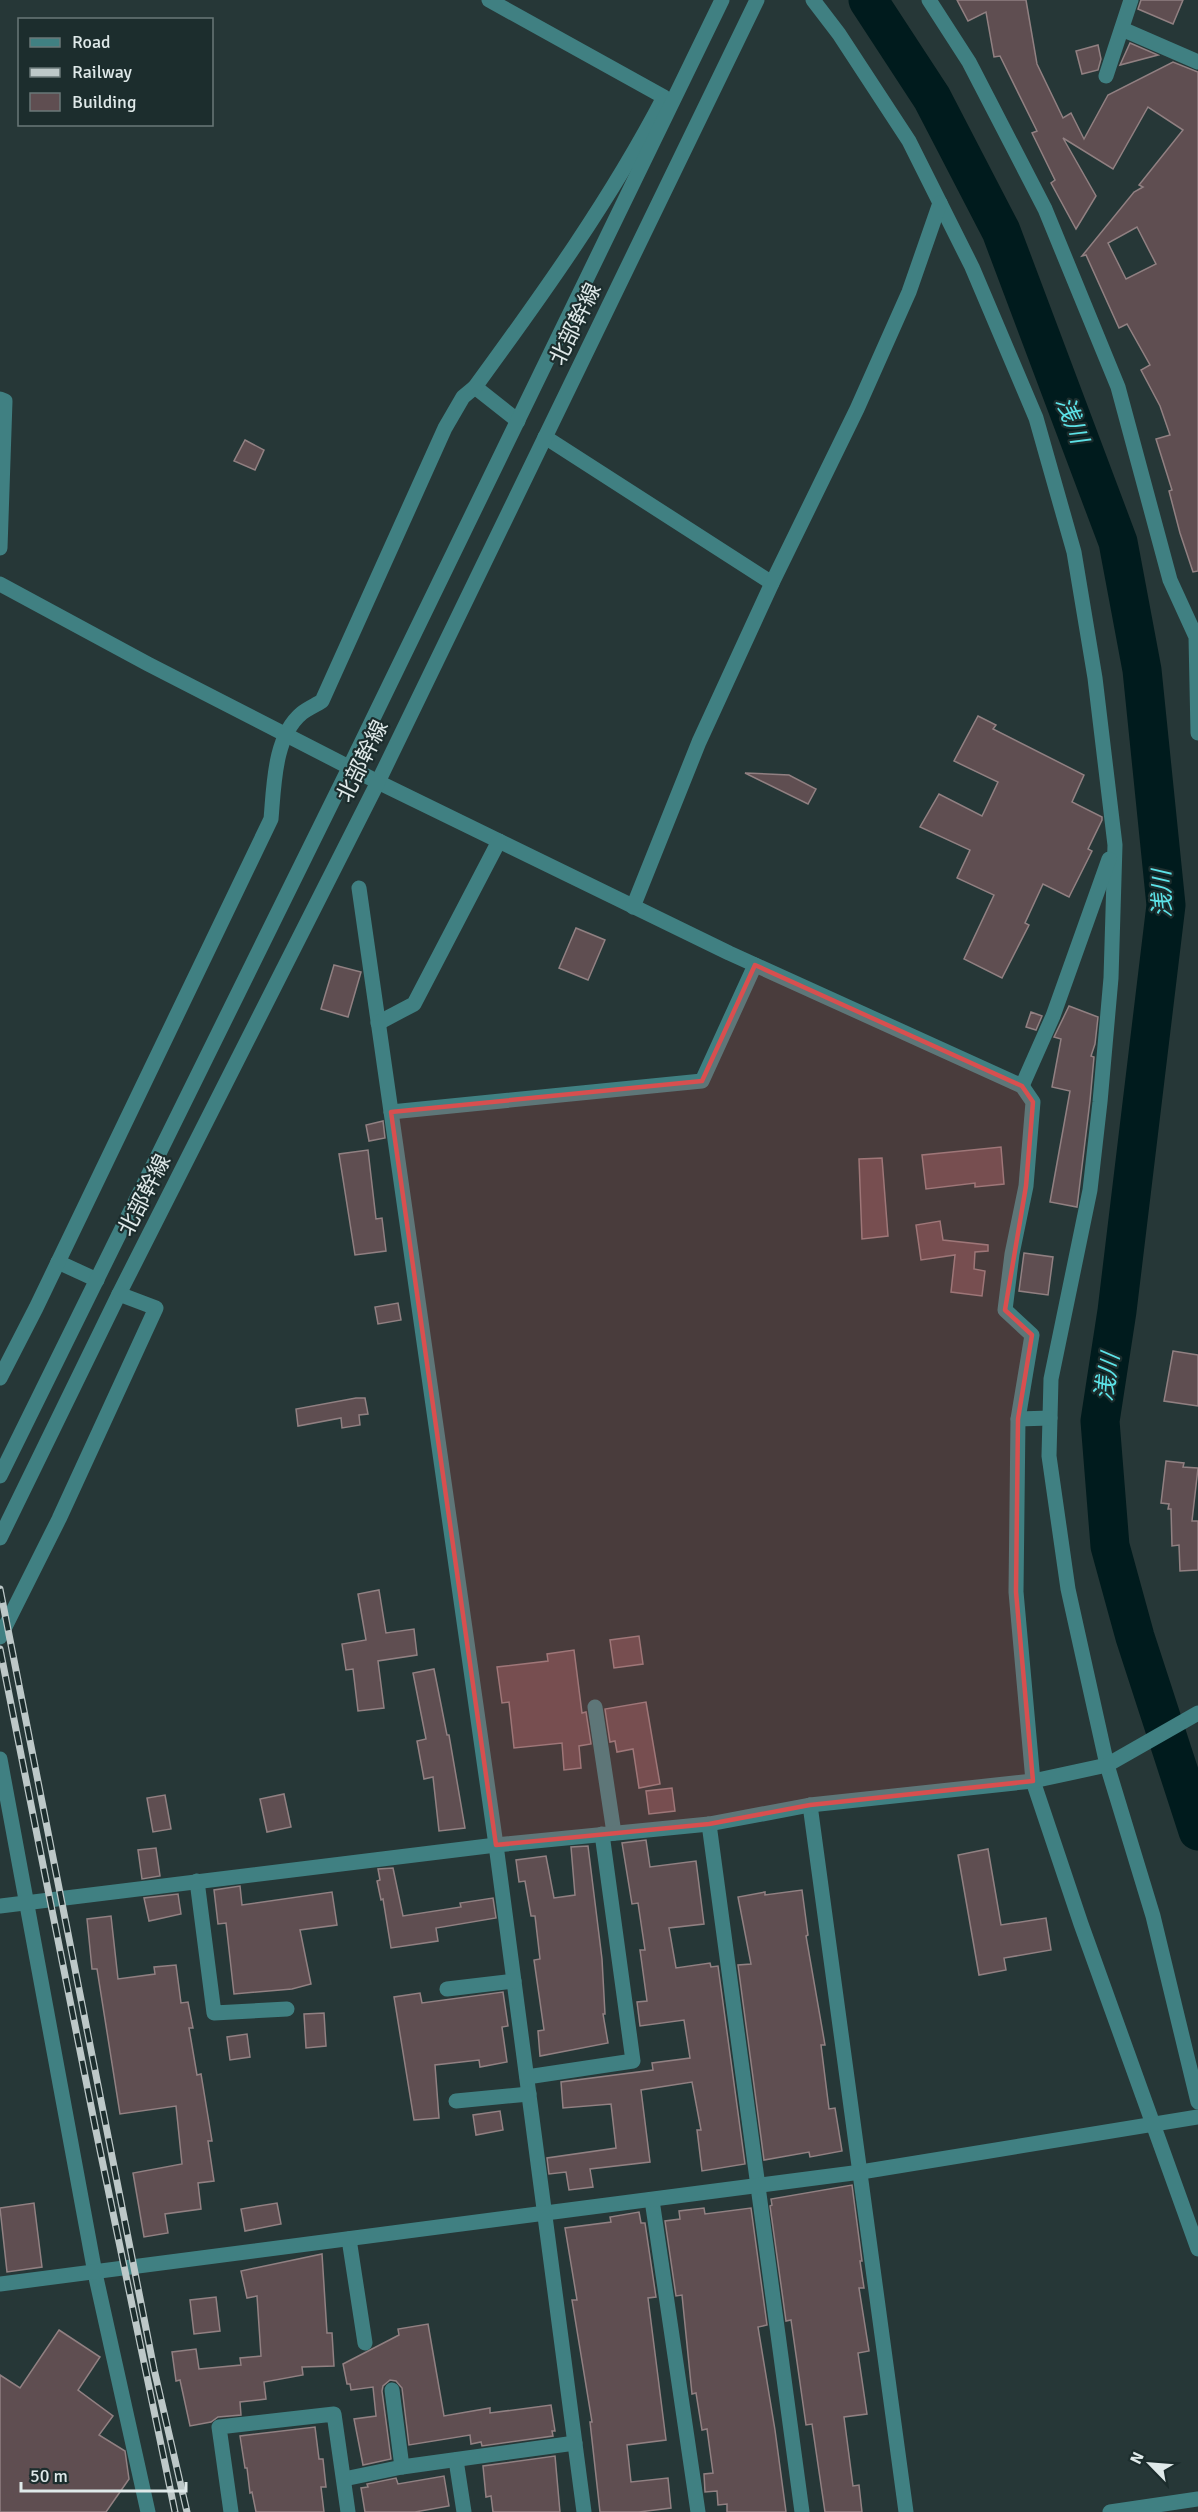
<svg xmlns="http://www.w3.org/2000/svg" width="1198" height="2512" viewBox="0 0 1198 2512" font-family="Signika,'Noto Sans JP',sans-serif">
<rect width="100%" height="100%" fill="#263737"/>
<g fill="none" stroke-linecap="round" stroke-linejoin="round">
<!-- river -->
<polyline stroke="#001b1d" stroke-width="39" points="868,0 932,98 1001,231 1118,542 1142,670 1166,905 1117,1311 1100,1421 1110,1546 1135,1637 1198,1831"/>
</g>
<!-- building -->
<g fill="#5f4e51" stroke="#918082" stroke-width="1.5" fill-rule="evenodd">
<path d="M957 0H1026L1037 64 1063 118 1071 113 1084 139 1108 95 1173 62 1198 72V571L1193 572 1180 533 1169 491 1172 490 1156 439 1170 435 1160 406 1141 370 1150 365 1127 324 1119 328 1086 255 1082 256 1134 192 1143 187 1139 185 1183 130 1148 107 1113 169 1063 138 1096 196 1076 229 1051 183 1055 180 1032 133 1037 131 1000 56 994 57 986 12 968 21ZM1137 227 1156 264 1126 279 1108 243Z"/>
<polygon points="1141,0 1183,0 1173,24 1138,9"/>
<polygon points="1130,43 1158,55 1120,65"/>
<polygon points="1098,45 1101,59 1098,70 1082,74 1076,51"/>
<polygon points="245,440 264,450 255,470 234,461"/>
<polygon points="978,716 996,725 993,729 1084,775 1072,802 1102,817 1102,820 1088,849 1092,851 1069,897 1043,884 1025,923 1029,925 1002,978 964,959 994,895 957,878 970,850 920,827 939,794 982,816 998,782 954,761"/>
<polygon points="745,773 789,775 816,789 808,804"/>
<polygon points="576,928 605,940 588,980 559,968"/>
<polygon points="334,965 361,972 348,1017 321,1009"/>
<polygon points="1069,1006 1098,1017 1095,1044 1091,1056 1094,1057 1090,1101 1077,1207 1050,1202 1070,1091 1052,1087 1061,1039 1054,1037"/>
<polygon points="1031,1012 1042,1016 1036,1030 1026,1027"/>
<polygon points="383,1121 385,1138 369,1141 366,1125"/>
<polygon points="1001,1147 1004,1184 975,1187 975,1183 926,1189 922,1155"/>
<polygon points="368,1150 376,1219 382,1218 386,1251 355,1255 339,1154"/>
<polygon points="882,1158 888,1236 862,1239 859,1159"/>
<polygon points="940,1221 943,1240 988,1245 988,1251 975,1252 974,1269 985,1271 982,1296 951,1292 955,1255 921,1260 916,1225"/>
<polygon points="1024,1253 1053,1257 1048,1295 1019,1291"/>
<polygon points="398,1303 401,1320 378,1324 375,1307"/>
<polygon points="1173,1351 1198,1355 1198,1406 1164,1401"/>
<polygon points="356,1398 365,1398 368,1414 359,1415 360,1425 342,1428 341,1418 298,1426 296,1409"/>
<polygon points="1166,1461 1184,1463 1183,1467 1198,1468 1192,1521 1198,1521 1198,1570 1180,1571 1179,1545 1172,1546 1171,1509 1168,1509 1169,1504 1161,1503"/>
<polygon points="379,1590 386,1633 414,1629 417,1655 378,1661 384,1708 358,1711 353,1669 346,1670 342,1644 366,1640 358,1594"/>
<polygon points="639,1636 643,1664 614,1668 610,1640"/>
<polygon points="574,1650 582,1713 586,1712 591,1744 579,1746 581,1768 564,1770 562,1743 514,1748 509,1702 502,1703 497,1667 548,1661 547,1654"/>
<polygon points="434,1669 447,1735 449,1735 465,1828 439,1831 433,1777 424,1779 417,1741 426,1739 413,1673"/>
<polygon points="646,1702 660,1784 639,1788 633,1749 617,1752 615,1741 610,1742 605,1709"/>
<polygon points="672,1788 675,1811 649,1814 646,1791"/>
<polygon points="284,1794 291,1827 267,1832 260,1799"/>
<polygon points="165,1795 171,1829 153,1832 147,1798"/>
<polygon points="646,1840 650,1867 696,1861 704,1924 669,1928 676,1968 710,1963 711,1967 718,1966 745,2164 702,2171 697,2130 701,2130 692,2082 641,2090 650,2162 590,2169 593,2187 569,2190 566,2172 549,2174 547,2158 616,2148 611,2104 563,2108 561,2082 653,2070 652,2063 690,2058 684,2020 640,2026 637,2002 647,2001 640,1950 645,1950 638,1903 632,1904 622,1843"/>
<polygon points="588,1846 602,1959 605,2014 603,2014 608,2043 540,2056 538,2031 544,2030 534,1960 540,1959 535,1916 531,1916 525,1881 519,1882 516,1860 546,1856 554,1898 575,1895 571,1847"/>
<polygon points="156,1848 160,1876 142,1879 138,1850"/>
<polygon points="988,1849 1001,1925 1046,1918 1051,1950 1004,1958 1006,1970 979,1975 958,1855"/>
<polygon points="393,1868 403,1916 461,1907 460,1903 493,1898 496,1918 436,1928 438,1941 391,1948 383,1899 381,1900 377,1881 380,1880 378,1869"/>
<polygon points="240,1886 242,1905 332,1892 337,1925 300,1930 311,1984 292,1989 234,1994 226,1923 218,1924 214,1890"/>
<polygon points="802,1890 808,1935 806,1936 825,2045 821,2045 829,2109 835,2108 842,2151 810,2157 809,2152 764,2160 738,1965 751,1964 738,1897 765,1892 765,1895"/>
<polygon points="178,1894 181,1914 149,1921 144,1898"/>
<polygon points="111,1916 118,1979 155,1974 154,1967 176,1965 181,2003 188,2002 193,2028 189,2028 197,2075 201,2074 212,2141 208,2141 214,2181 198,2183 201,2209 165,2214 168,2233 144,2237 133,2173 182,2164 176,2106 120,2114 97,1969 92,1969 87,1919"/>
<polygon points="503,1992 508,2026 502,2027 507,2062 480,2067 479,2060 435,2065 439,2118 414,2120 394,1997 420,1993 422,2003"/>
<polygon points="324,2013 326,2046 306,2048 304,2014"/>
<polygon points="247,2034 250,2057 230,2060 227,2037"/>
<polygon points="500,2111 503,2130 476,2135 473,2115"/>
<polygon points="852,2185 862,2261 860,2261 864,2288 859,2288 869,2351 858,2353 867,2414 844,2417 853,2486 859,2485 862,2512 825,2512 812,2424 806,2425 791,2320 786,2321 770,2206 772,2205 771,2199"/>
<polygon points="34,2203 42,2267 7,2272 0,2208"/>
<polygon points="277,2203 281,2224 245,2231 241,2209"/>
<polygon points="704,2208 705,2214 751,2208 767,2325 758,2327 775,2430 786,2512 727,2512 727,2504 718,2505 717,2491 705,2492 704,2474 713,2473 707,2429 702,2430 696,2393 692,2394 682,2295 676,2296 665,2221 680,2219 679,2211"/>
<polygon points="639,2212 641,2223 645,2223 656,2297 648,2298 666,2440 627,2445 631,2482 668,2478 671,2508 639,2512 600,2512 590,2422 592,2422 572,2300 577,2300 565,2228 611,2222 610,2217"/>
<polygon points="322,2254 327,2333 332,2333 334,2366 302,2367 303,2375 264,2382 266,2399 240,2402 241,2415 218,2417 211,2422 190,2426 180,2380 176,2381 172,2352 196,2349 199,2369 241,2365 240,2358 261,2356 257,2296 247,2298 241,2271"/>
<polygon points="216,2297 220,2331 194,2334 190,2300"/>
<polygon points="428,2324 444,2416 490,2408 490,2413 551,2405 555,2431 552,2431 553,2436 482,2446 481,2442 471,2444 470,2435 409,2445 402,2388 396,2381 390,2380 383,2386 382,2391 391,2459 363,2465 354,2419 376,2416 373,2387 351,2390 350,2384 347,2384 343,2364 399,2335 398,2329"/>
<polygon points="59,2330 100,2357 78,2390 113,2416 99,2435 125,2451 129,2479 106,2512 0,2512 0,2375 20,2388"/>
<polygon points="315,2427 319,2459 323,2459 326,2487 321,2487 324,2512 256,2512 252,2492 250,2493 247,2468 245,2468 240,2436"/>
<polygon points="555,2456 560,2512 493,2512 491,2496 486,2497 483,2466"/>
<polygon points="444,2476 449,2506 415,2512 365,2512 361,2488 368,2487 367,2484 396,2478 398,2484"/>
</g>
<g fill="none" stroke-linecap="round" stroke-linejoin="round">
<!-- minor -->
<g stroke="#408082" stroke-width="15">
<polyline points="813,0 839,34 909,141 972,267 1036,418 1074,552 1095,678 1115,845 1111,978 1100,1102 1090,1190 1051,1379 1049,1456 1068,1589 1107,1765 1153,1916 1198,2102"/>
<polyline points="929,0 969,62 1045,209 1118,387 1170,580 1196,637 1198,733"/>
<polyline points="1122,29 1198,62"/>
<polyline points="1106,76 1131,0"/>
<polyline points="475,387 518,421"/>
<polyline points="0,399 5,401 0,548"/>
<polyline points="545,437 772,583"/>
<polyline points="0,584 148,664 378,782 729,953 1022,1086 1033,1102 1026,1186 1012,1254 1005,1310 1032,1335 1018,1419 1016,1592 1033,1781 1081,1924 1198,2249"/>
<polyline points="359,888 496,1845 584,2512"/>
<polyline points="633,907 699,742 772,583 857,409 909,292 940,203"/>
<polyline points="378,1023 414,1004 499,841"/>
<polyline points="1022,1086 1053,1016 1109,859"/>
<polyline points="391,1112 702,1081 755,965"/>
<polyline points="58,1262 97,1280"/>
<path d="M0 1378 36 1308 271 819C274 786 274 736 302 713 308 708 316 705 322 701L445 428 463 397 475 387C543 294 611 199 664 97L489 0"/>
<polyline points="1018,1419 1050,1418"/>
<polyline points="0,1476 350,766 722,0"/>
<polyline points="0,1538 119,1294 378,782 757,0"/>
<polyline points="0,1637 59,1519 156,1308 119,1294"/>
<polyline points="595,1707 614,1833"/>
<polyline points="0,1759 95,2273 148,2512"/>
<polyline points="810,1805 906,2512"/>
<polyline points="709,1824 802,2512"/>
<polyline points="197,1881 214,2013 287,2009"/>
<polyline points="0,1906 496,1845 709,1824 810,1805 1033,1781 1107,1765 1198,1713"/>
<polyline points="447,1989 514,1981"/>
<polyline points="527,2077 633,2061 602,1834"/>
<polyline points="456,2101 529,2094"/>
<polyline points="652,2200 698,2512"/>
<polyline points="349,2239 365,2343"/>
<polyline points="0,2284 861,2172 1198,2117"/>
<polyline points="392,2390 402,2467"/>
<polyline points="456,2460 464,2512"/>
<polyline points="344,2479 402,2467 575,2443"/>
<polyline points="231,2512 219,2427 334,2414 348,2512"/>
<polyline points="1110,2512 1198,2499"/>
</g>
<!-- rail casing -->
<g stroke="#bdc8c8" stroke-width="7">
<g id="rail">
<polyline points="0,1589 154,2369 187,2512"/>
<polyline points="0,1649 96,2131 175,2512"/>
</g>
</g>
<!-- rail -->
<use href="#rail" stroke="#1c2d2d" stroke-width="4.5" stroke-dasharray="14" stroke-linecap="butt"/>
</g>
<!-- marked area -->
<path fill="#d84f4f" fill-opacity="0.2" stroke="#d84f4f" stroke-width="4.5" stroke-linejoin="round" d="M755 965 1022 1086 1033 1102 1026 1186 1005 1310 1032 1335 1018 1419 1016 1592 1033 1781 810 1805 709 1824 496 1845 391 1112 702 1081Z"/>
<g text-anchor="middle" dominant-baseline="central" stroke-width="4.5" stroke-linejoin="round" paint-order="stroke">
<!-- street labels -->
<g font-size="22" fill="#dfe9e9" stroke="#1c2d2d">
<text transform="translate(575 324) rotate(-64)">北部幹線</text>
<text transform="translate(362 761) rotate(-64)">北部幹線</text>
<text transform="translate(144 1195) rotate(-63)">北部幹線</text>
</g>
<!-- water labels -->
<g font-size="24" font-style="italic" fill="#5ce2e7" stroke="#1c2d2d">
<text transform="translate(1072 420) rotate(69)">浅川</text>
<text transform="translate(1162 894) rotate(-91)">浅川</text>
<text transform="translate(1107 1377) rotate(-81)">浅川</text>
</g>
</g>
<!-- legend -->
<rect x="18" y="18" width="195" height="108" fill="#1c2d2d" stroke="#6a7878" stroke-width="1.5"/>
<rect x="30" y="38" width="30" height="9" fill="#408082" stroke="#6a7878" stroke-width="1.5"/>
<text x="72" y="48" font-size="18" fill="#dfe9e9">Road</text>
<rect x="30" y="68" width="30" height="9" fill="#bdc8c8" stroke="#6a7878" stroke-width="1.5"/>
<text x="72" y="78" font-size="18" fill="#dfe9e9">Railway</text>
<rect x="30" y="93" width="30" height="18" fill="#5f4e51" stroke="#6a7878" stroke-width="1.5"/>
<text x="72" y="108" font-size="18" fill="#dfe9e9">Building</text>
<!-- north arrow -->
<g transform="translate(1150 2464) rotate(295)" stroke="#1c2d2d" stroke-width="4.5" paint-order="stroke">
<path d="M0-4.5L10 22L0 15L-10 22Z" fill="#dfe9e9"/>
<text y="-9" font-size="16" font-weight="bold" text-anchor="middle" fill="#dfe9e9">N</text>
</g>
<!-- scale -->
<path d="M21 2482v9h165v-9" fill="none" stroke="#dfe9e9" stroke-width="3"/>
<text x="30" y="2482" font-size="18" fill="#dfe9e9" stroke="#1c2d2d" stroke-width="4.5" paint-order="stroke">50 m</text>
</svg>
